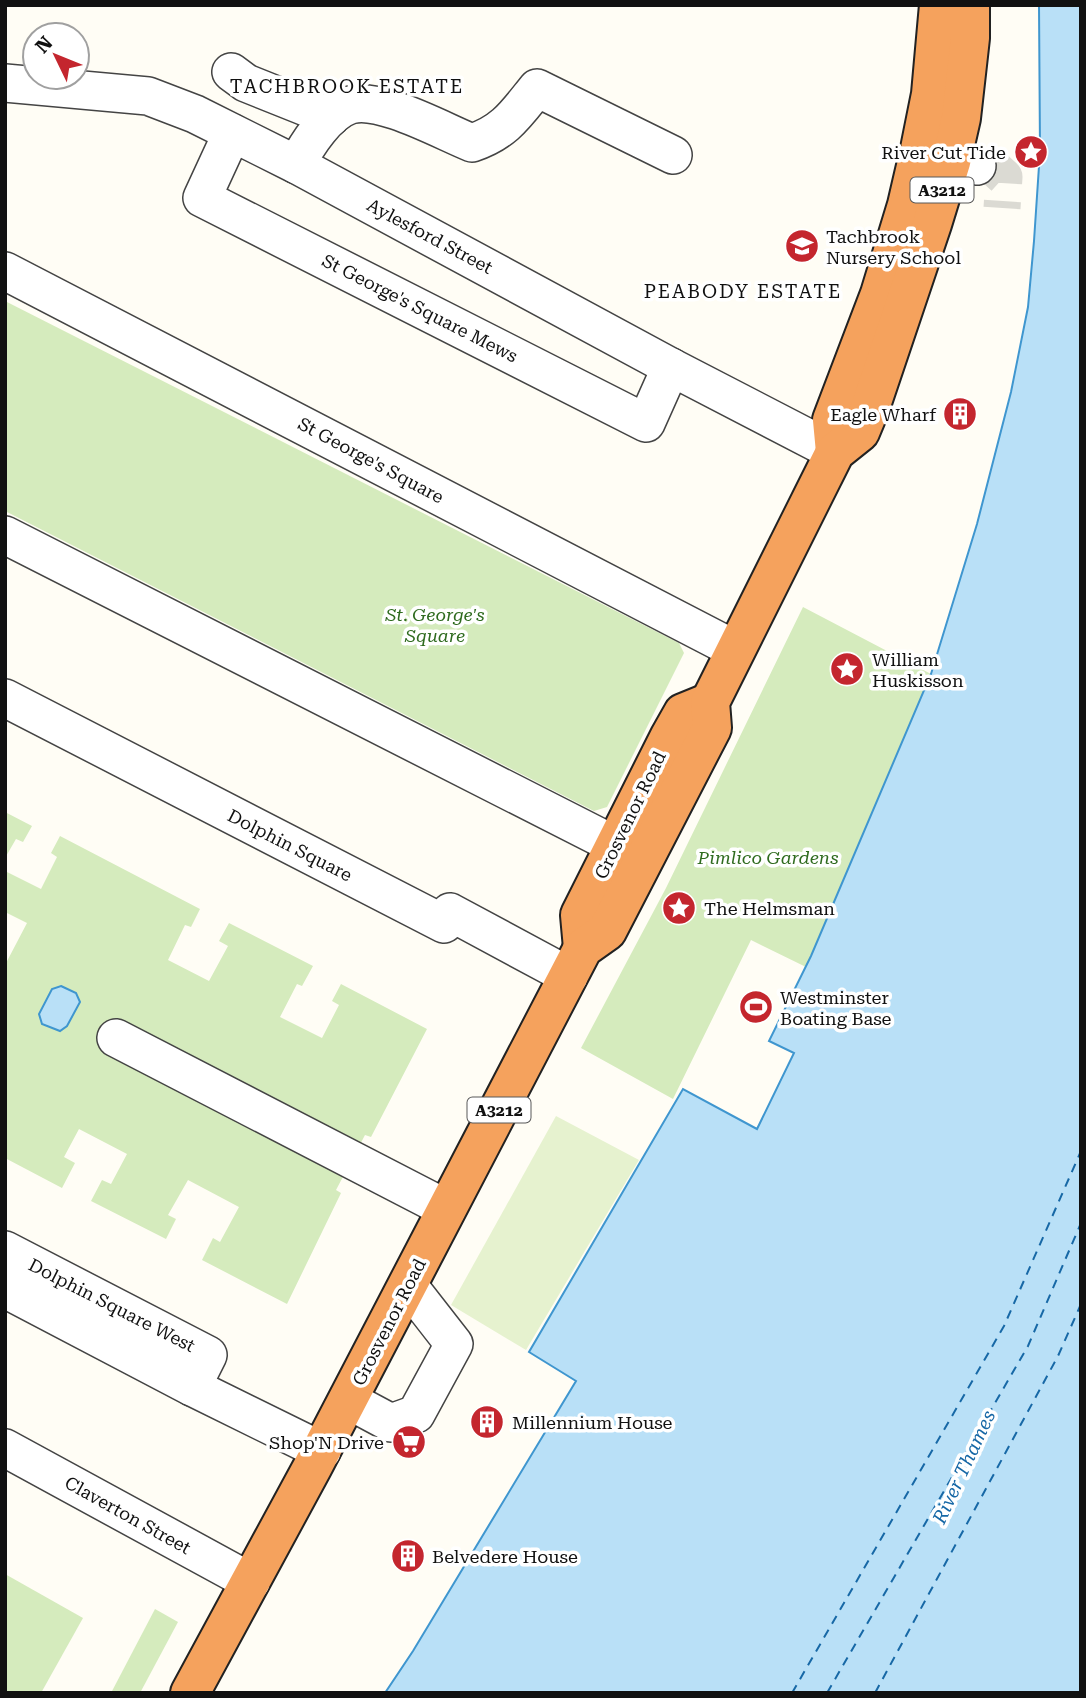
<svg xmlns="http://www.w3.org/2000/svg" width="1086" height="1698" viewBox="0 0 1086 1698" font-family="'Roboto Serif',serif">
<rect width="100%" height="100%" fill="#fffdf5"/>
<!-- green -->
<g fill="#d5ebbd">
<polygon points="5,301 679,643 684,653 607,807 594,811 5,511"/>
<polygon points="803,607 931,674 806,967 751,940 673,1099 581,1048 666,888"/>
<polygon points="5,812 32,826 23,842 16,839 5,858"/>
<polygon points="60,836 200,909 191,927 185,925 168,960 209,981 228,946 219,941 229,923 313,966 302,986 297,984 280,1017 322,1038 339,1005 332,1001 341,984 427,1029 371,1137 365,1135 336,1190 341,1193 287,1304 202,1260 213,1238 220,1242 239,1207 188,1180 168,1215 176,1219 166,1239 91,1201 102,1180 111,1184 127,1154 79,1129 64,1157 75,1163 62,1188 5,1158 5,965 27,923 5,912 5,871 41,889 57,857 51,853"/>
<polygon points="5,1574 83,1618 41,1693 5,1693"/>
<polygon points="155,1609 178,1622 140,1693 111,1693"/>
</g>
<!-- pitch -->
<polygon fill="#e6f2cf" points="556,1116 639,1160 526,1350 451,1305"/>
<!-- water -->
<g fill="#b9e0f7" stroke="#3f96cf" stroke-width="2">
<polygon points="1039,5 1081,5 1081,1693 385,1693 413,1651 576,1381 529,1352 683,1089 757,1129 794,1053 769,1041 811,956 931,674 977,524 1011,392 1028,307 1034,241 1040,151"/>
<polygon points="61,986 76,993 80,1002 67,1026 60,1031 42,1024 39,1014 52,989"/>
</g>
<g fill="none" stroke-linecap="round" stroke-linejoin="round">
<!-- ferry -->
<g stroke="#1768a6" stroke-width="2" stroke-dasharray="9 7" stroke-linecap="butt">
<polyline points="792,1693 1004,1326 1081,1151"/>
<polyline points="827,1693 1028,1346 1081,1223"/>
<polyline points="875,1693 1058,1356 1081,1304"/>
</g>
<!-- minor-tunnel -->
<polyline stroke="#dbdad3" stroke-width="37" stroke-dasharray="37 18" stroke-linecap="butt" points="977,166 993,167 1004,177 1002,208"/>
<!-- minor casing -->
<g stroke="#444" stroke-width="40">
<g id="minor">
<polyline points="231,72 246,83 331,117"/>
<polyline points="5,83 148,96 195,114 297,165 671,367 835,452"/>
<polyline points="232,133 202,198 646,423 671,367"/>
<polyline points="951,162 977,166"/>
<path d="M297 165C306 145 328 112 350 105 380 96 442 131 472 143 505 132 516 114 537 88L673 155"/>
<polyline points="5,271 736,650"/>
<polyline points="5,535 615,845"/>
<polyline points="5,698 444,924 450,912 569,976"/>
<polyline points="116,1038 447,1209"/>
<polyline points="5,1250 208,1355 192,1387"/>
<polyline points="5,1289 192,1387 322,1451"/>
<polyline points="348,1400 391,1423 416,1414 454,1344 408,1285"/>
<polyline points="5,1448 251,1582"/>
</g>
</g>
<!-- highway casing -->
<g stroke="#222" stroke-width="42">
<g id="highway">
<polyline points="835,452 832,420 880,294 907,205 920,149 931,94 939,5"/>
<polyline points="583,948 580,915 670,736 683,713 710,702"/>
<polyline points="190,1693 313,1466 583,948 607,931 712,728 710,702 835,452 860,432 870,408 932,224 951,162 961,118 970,38 970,5"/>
</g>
</g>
<!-- minor -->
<use href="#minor" stroke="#fff" stroke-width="37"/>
<!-- highway -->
<use href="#highway" stroke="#f5a25d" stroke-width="38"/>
</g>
<!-- icons -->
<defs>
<g id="sight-disc" transform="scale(1.75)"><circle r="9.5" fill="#c4262e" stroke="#fff"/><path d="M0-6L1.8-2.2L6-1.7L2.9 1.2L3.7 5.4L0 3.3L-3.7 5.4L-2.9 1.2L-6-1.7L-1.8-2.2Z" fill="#fff"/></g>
<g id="school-disc" transform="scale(1.75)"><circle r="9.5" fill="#c4262e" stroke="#fff"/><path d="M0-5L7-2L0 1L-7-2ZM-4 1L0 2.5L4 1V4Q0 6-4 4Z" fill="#fff"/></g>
<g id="building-disc" transform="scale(1.75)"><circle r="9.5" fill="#c4262e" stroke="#fff"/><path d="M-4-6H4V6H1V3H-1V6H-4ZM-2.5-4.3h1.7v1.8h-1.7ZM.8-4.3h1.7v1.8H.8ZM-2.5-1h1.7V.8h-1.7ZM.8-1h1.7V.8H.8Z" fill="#fff"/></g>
<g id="stadium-disc" transform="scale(1.75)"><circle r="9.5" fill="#c4262e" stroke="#fff"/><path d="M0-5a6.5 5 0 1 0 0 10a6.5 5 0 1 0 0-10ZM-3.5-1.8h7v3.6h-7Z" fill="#fff"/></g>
<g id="supermarket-disc" transform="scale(1.75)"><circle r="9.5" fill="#c4262e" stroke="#fff"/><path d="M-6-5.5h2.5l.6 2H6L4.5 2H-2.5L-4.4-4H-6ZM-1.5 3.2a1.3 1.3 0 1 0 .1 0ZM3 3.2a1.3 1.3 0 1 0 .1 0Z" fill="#fff"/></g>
</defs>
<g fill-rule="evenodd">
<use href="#sight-disc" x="1031" y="152"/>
<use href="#school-disc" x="802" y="246"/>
<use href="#building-disc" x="960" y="414"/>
<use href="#sight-disc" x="847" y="669"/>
<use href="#sight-disc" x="679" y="908"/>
<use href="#stadium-disc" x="756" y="1007"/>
<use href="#building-disc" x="487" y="1422"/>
<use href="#supermarket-disc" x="409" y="1442"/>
<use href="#building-disc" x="408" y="1556"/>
</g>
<g text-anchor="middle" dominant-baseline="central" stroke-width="7" stroke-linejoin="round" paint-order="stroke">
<!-- shield labels -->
<g fill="#fff" stroke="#585858" stroke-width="2">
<rect x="910.5" y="177.5" width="63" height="25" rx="5"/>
<rect x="467.5" y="1097.5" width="63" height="25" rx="5"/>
</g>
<g font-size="16" font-weight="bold" fill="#111">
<text x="942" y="190">A3212</text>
<text x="499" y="1110">A3212</text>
</g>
<!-- poi labels -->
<g font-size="18" fill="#111" stroke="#fff" text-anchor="start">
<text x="1006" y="152" text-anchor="end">River Cut Tide</text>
<text x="826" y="236">Tachbrook<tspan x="826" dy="21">Nursery School</tspan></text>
<text x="936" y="414" text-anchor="end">Eagle Wharf</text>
<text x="872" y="659">William<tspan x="872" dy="21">Huskisson</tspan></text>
<text x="704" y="908">The Helmsman</text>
<text x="780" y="997">Westminster<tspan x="780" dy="21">Boating Base</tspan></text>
<text x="512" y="1422">Millennium House</text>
<text x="384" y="1442" text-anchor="end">Shop'N Drive</text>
<text x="432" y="1556">Belvedere House</text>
</g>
<!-- street labels -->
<g font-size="18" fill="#111" stroke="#fff">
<text transform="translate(430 236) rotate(28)">Aylesford Street</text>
<text transform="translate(420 308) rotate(27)">St George's Square Mews</text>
<text transform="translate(371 460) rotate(28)">St George's Square</text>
<text transform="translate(630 815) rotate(-64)">Grosvenor Road</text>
<text transform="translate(290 845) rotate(27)">Dolphin Square</text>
<text transform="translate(112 1305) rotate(27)">Dolphin Square West</text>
<text transform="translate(389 1322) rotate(-63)">Grosvenor Road</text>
<text transform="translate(128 1515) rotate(29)">Claverton Street</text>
</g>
<!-- park labels -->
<g font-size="18" font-style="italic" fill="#2f6b1f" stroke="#fff">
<text x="435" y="614">St. George's<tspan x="435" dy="21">Square</tspan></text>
<text x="768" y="857">Pimlico Gardens</text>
</g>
<!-- neighbourhood labels -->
<g font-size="19" letter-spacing="2" fill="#111" stroke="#fff">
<text x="347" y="86">TACHBROOK ESTATE</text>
<text x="743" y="291">PEABODY ESTATE</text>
</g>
<!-- water labels -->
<g font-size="19" font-style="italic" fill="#1768a6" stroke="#fff">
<text transform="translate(964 1467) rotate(-65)">River Thames</text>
</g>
</g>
<!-- border -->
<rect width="1086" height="1698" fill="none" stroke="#111111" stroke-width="14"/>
<!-- north arrow -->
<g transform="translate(56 56) rotate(313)"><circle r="33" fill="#ffffff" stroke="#a0a0a0" stroke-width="2"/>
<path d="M0-5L12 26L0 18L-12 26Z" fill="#c4262e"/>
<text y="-10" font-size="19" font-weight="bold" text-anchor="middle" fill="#111111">N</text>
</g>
</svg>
